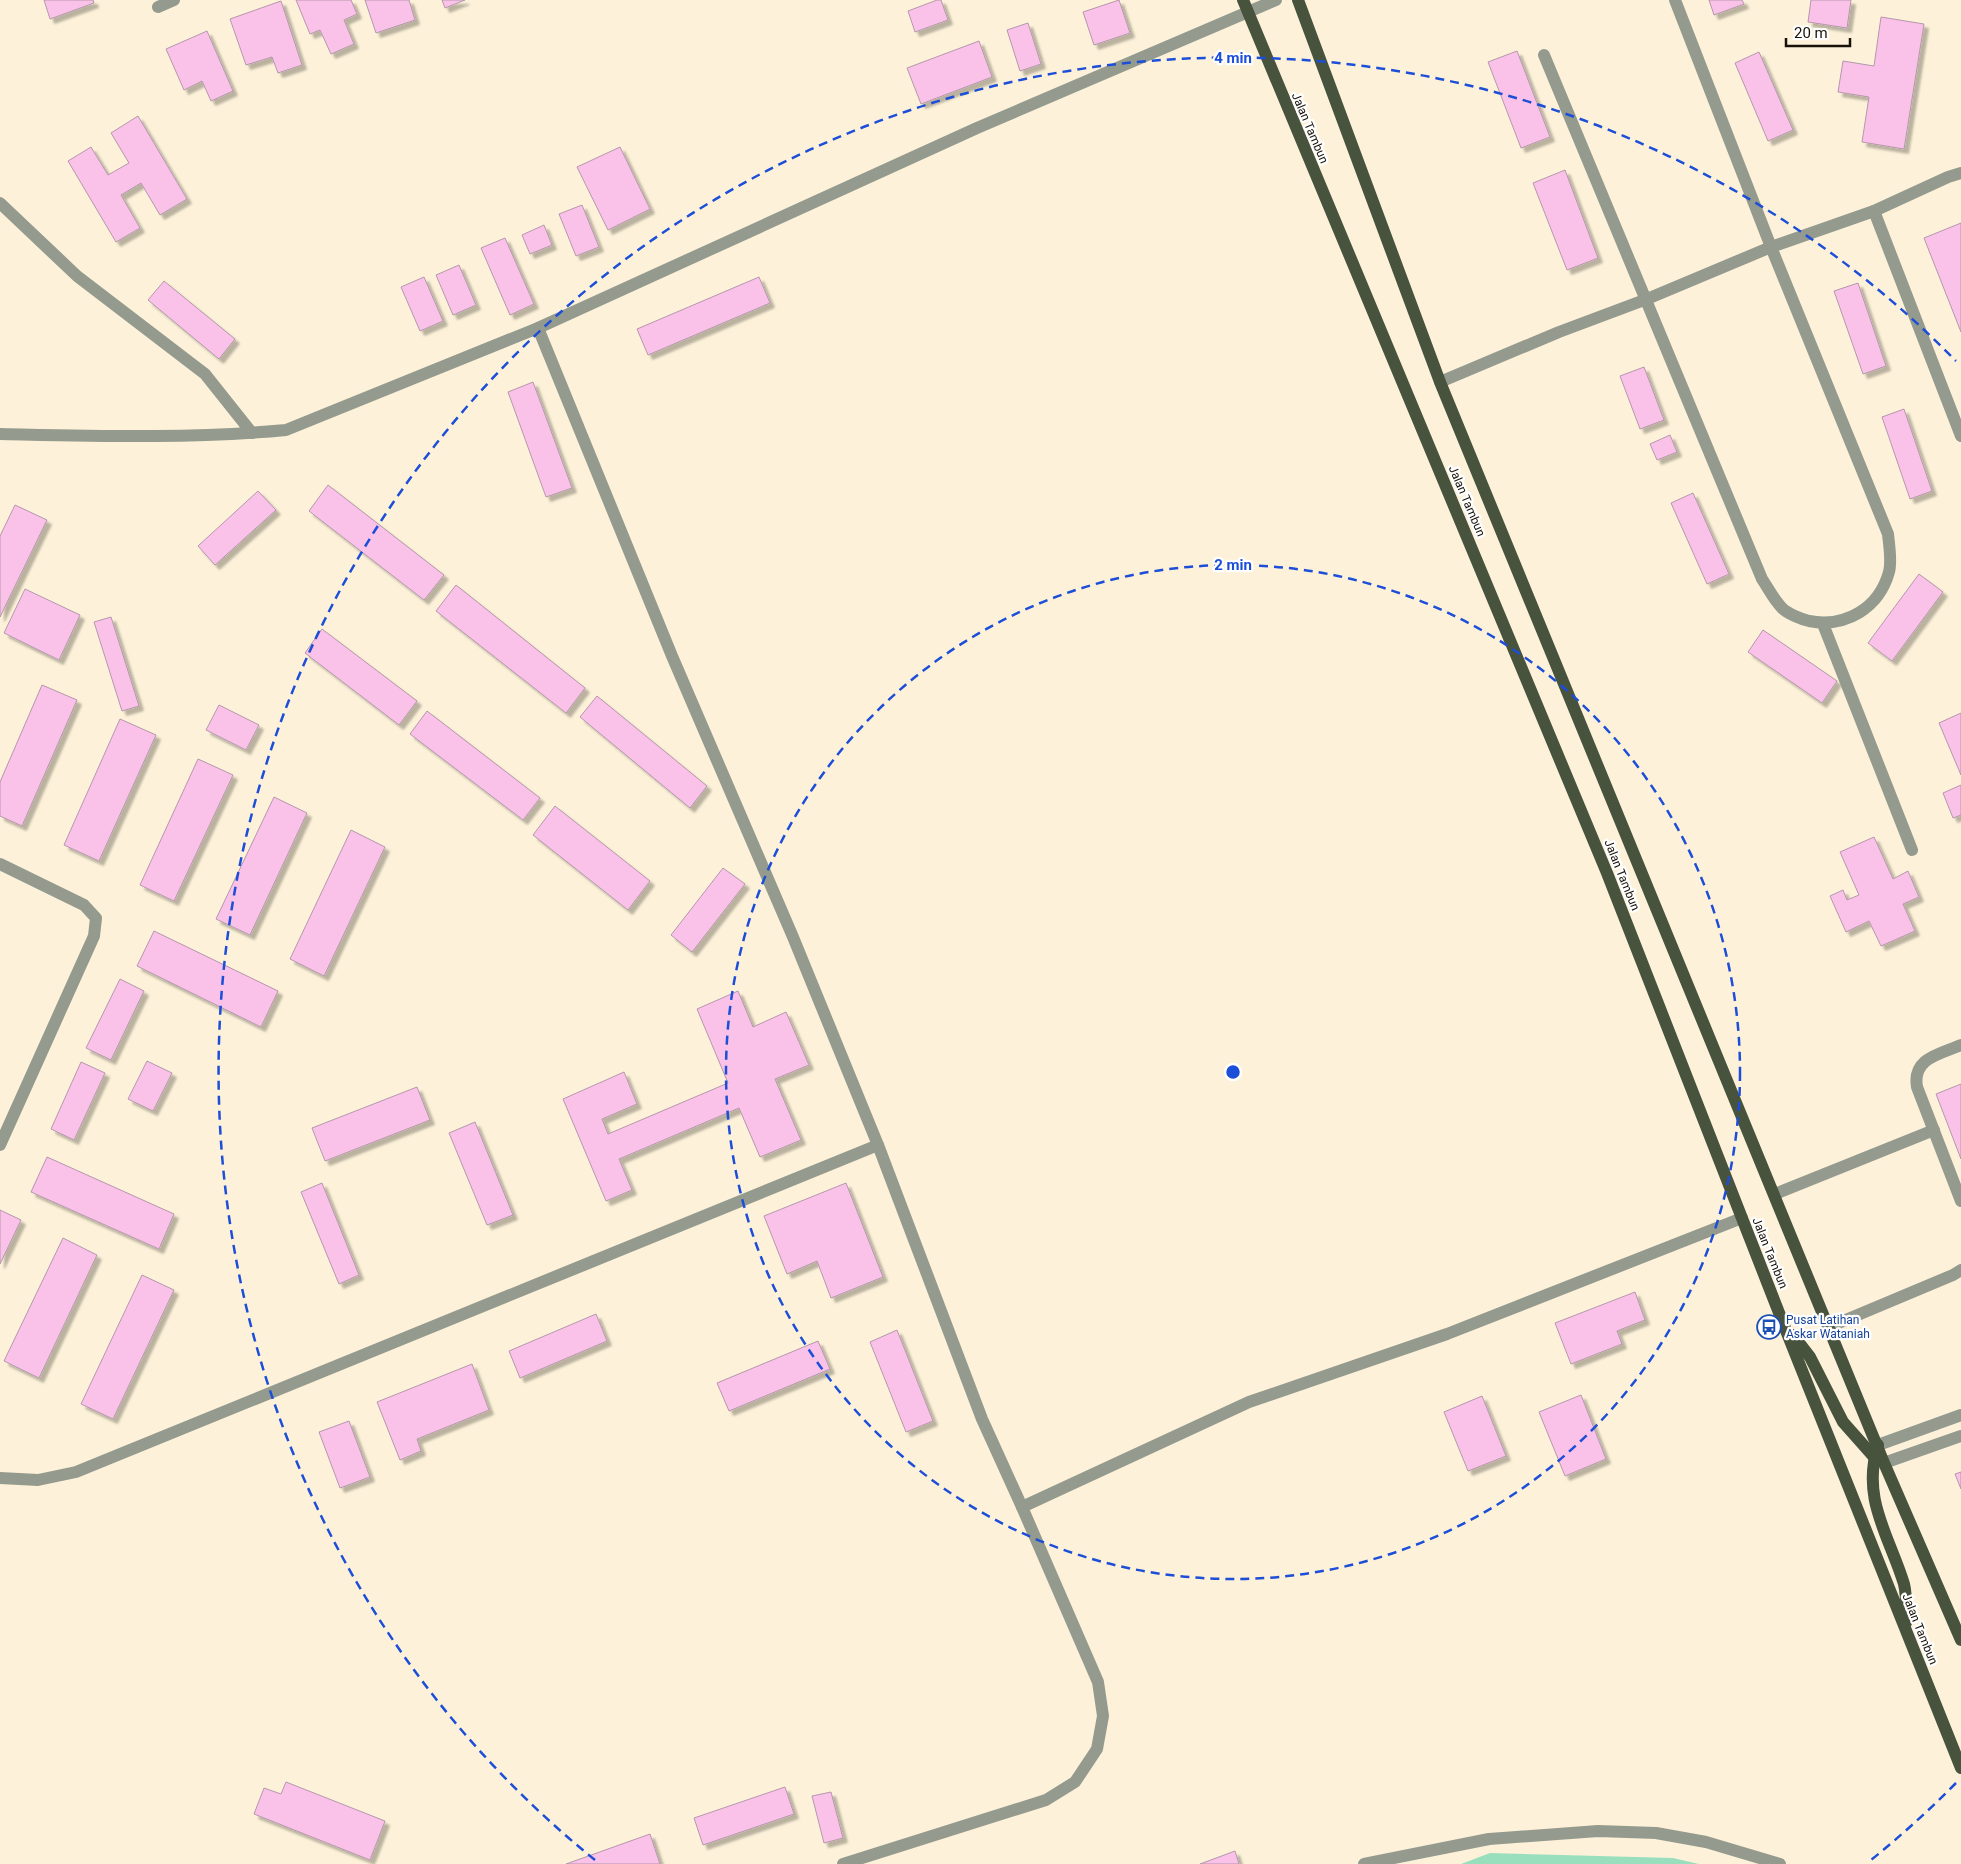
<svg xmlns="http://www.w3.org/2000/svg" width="1961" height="1864" viewBox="0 0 1961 1864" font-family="Roboto,sans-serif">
<defs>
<filter id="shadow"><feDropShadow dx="4.5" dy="4.5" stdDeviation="1" flood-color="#0004"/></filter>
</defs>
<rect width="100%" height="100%" fill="#fdf2d9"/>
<!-- green -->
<polygon fill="#9adfbd" points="1490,1853 1673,1858 1699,1864 1461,1864"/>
<!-- building -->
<g fill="#fac2e8" stroke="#b497ab" filter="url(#shadow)">
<polygon points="44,0 93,0 94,3 50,19"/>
<polygon points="296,0 351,0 357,14 344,20 354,44 331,54 320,30 310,34"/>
<polygon points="365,0 409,0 415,20 376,33"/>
<polygon points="442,0 465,0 445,8"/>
<polygon points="937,0 941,0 948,20 915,32 908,11"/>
<polygon points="1119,0 1130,33 1094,45 1083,12"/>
<polygon points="1709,0 1742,0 1744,4 1714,15"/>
<polygon points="1811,0 1851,0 1847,28 1808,22"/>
<polygon points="281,1 302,65 278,73 272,57 246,65 230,19"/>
<polygon points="1881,17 1924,24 1904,149 1862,142 1869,97 1838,92 1843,61 1874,66"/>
<polygon points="1028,23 1041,64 1020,71 1007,30"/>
<polygon points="207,31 233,91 211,101 202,81 184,90 166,49"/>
<polygon points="979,41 992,77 921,104 907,68"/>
<polygon points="1517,51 1550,137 1521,148 1488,62"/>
<polygon points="1759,52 1793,130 1768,141 1735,63"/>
<polygon points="138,116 187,199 160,215 141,183 121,195 140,228 116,242 68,161 91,147 108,175 129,163 111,133"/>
<polygon points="620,147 650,209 608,230 577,167"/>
<polygon points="1565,170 1598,258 1567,270 1533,183"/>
<polygon points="582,205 599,247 576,256 559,214"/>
<polygon points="1961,223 1961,332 1924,238"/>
<polygon points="544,225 552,245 530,254 522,235"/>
<polygon points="505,238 534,304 510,315 481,248"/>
<polygon points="459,265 476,305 453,315 436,275"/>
<polygon points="424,277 443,321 420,331 401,287"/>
<polygon points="759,277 770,303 648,355 637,329"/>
<polygon points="164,281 235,339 219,359 148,300"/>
<polygon points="1858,283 1886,366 1863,374 1834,291"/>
<polygon points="1644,367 1664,420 1640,429 1620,376"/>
<polygon points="533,382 572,488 546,497 508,392"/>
<polygon points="1904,409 1932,491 1910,499 1882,417"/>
<polygon points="1670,435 1677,452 1657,460 1650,444"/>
<polygon points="328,485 444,575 424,600 309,511"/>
<polygon points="258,491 276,510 215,565 198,546"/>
<polygon points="1693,493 1729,574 1707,584 1671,503"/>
<polygon points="15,505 47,520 0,617 0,536"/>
<polygon points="1919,574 1943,592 1892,661 1868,643"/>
<polygon points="456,585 585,688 566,713 436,611"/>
<polygon points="25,589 80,615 59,660 4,633"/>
<polygon points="111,617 139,706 122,711 94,622"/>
<polygon points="322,629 417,701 399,725 305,653"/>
<polygon points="1763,630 1837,681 1822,703 1748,652"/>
<polygon points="42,685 77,700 22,826 0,816 0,782"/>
<polygon points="597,696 707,786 690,808 580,717"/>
<polygon points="219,705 259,725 246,750 206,730"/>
<polygon points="427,711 540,798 523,820 410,734"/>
<polygon points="1961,713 1961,775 1939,723"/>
<polygon points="120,719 156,735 99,861 64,845"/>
<polygon points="198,759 233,775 174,901 140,885"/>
<polygon points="1961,785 1961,815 1953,818 1943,793"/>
<polygon points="274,797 307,813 250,935 216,919"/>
<polygon points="555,806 650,881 628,910 533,835"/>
<polygon points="351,830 385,847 324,976 290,959"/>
<polygon points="1874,837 1893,879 1908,871 1919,897 1903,904 1915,931 1881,946 1869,921 1846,932 1830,896 1843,890 1847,900 1859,895 1840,852"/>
<polygon points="723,868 745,884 692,952 671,935"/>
<polygon points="154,931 278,991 261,1027 137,966"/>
<polygon points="120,979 144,991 111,1060 86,1048"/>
<polygon points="738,991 753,1027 786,1012 809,1065 775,1079 801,1140 760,1157 739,1108 619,1159 632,1190 606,1201 563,1099 624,1072 637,1104 602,1119 608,1134 728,1083 697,1009"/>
<polygon points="147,1061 172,1073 153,1111 128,1099"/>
<polygon points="81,1062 105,1073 74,1140 51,1129"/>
<polygon points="1961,1084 1961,1159 1936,1094"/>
<polygon points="417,1087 430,1120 325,1161 312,1128"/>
<polygon points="475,1122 513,1215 487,1225 449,1133"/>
<polygon points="47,1157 174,1214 159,1249 31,1192"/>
<polygon points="322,1183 359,1275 339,1284 301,1192"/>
<polygon points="846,1183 883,1277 831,1298 817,1261 787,1274 764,1216"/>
<polygon points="0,1210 21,1220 0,1264"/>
<polygon points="63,1238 97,1255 39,1378 4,1361"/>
<polygon points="142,1275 174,1290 113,1419 81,1404"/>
<polygon points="1635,1292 1645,1320 1617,1331 1622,1344 1571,1364 1555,1323"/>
<polygon points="596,1314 607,1341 520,1378 509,1351"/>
<polygon points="897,1330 933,1421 906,1432 870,1342"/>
<polygon points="818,1341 830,1369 729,1411 717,1383"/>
<polygon points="472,1364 489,1410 417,1439 421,1451 400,1460 377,1402"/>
<polygon points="1581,1395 1606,1459 1565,1476 1539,1412"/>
<polygon points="1482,1396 1506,1456 1468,1471 1444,1412"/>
<polygon points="349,1421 370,1477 340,1488 319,1432"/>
<polygon points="1961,1472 1961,1489 1955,1474"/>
<polygon points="286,1782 385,1821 370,1860 254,1814 264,1788 281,1794"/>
<polygon points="785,1787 794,1814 703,1845 694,1818"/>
<polygon points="831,1792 843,1838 824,1843 812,1796"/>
<polygon points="650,1834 660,1864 566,1864"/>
<polygon points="1235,1851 1239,1864 1200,1864"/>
</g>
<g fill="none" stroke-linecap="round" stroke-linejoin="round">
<!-- minor -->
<g stroke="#949b8e" stroke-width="12">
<polyline points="158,7 174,0"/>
<path d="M1544 55 1762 579C1768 588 1774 600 1782 608 1788 614 1801 619 1809 621 1846 628 1879 608 1889 572 1892 561 1889 545 1888 534L1771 247 1675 0"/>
<polyline points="0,203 77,276 205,374 252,433"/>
<polyline points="1874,211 1961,436"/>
<polyline points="538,328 672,656 793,937 878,1145 982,1419 1022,1507 1098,1682 1103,1716 1097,1749 1075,1782 1046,1800 843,1864"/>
<polyline points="1440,382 1559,332 1647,299 1771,247 1874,211 1948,177 1961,173"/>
<path d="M0 434C95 436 191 439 286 430L538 328 977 128 1276 0"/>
<polyline points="1823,624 1912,850"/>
<polyline points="0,864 84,905 96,918 94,936 0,1145"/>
<path d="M1961 1045C1940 1054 1912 1058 1917 1087L1961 1201"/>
<polyline points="1775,1194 1934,1130"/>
<polyline points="1829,1327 1953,1275 1961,1270"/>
<polyline points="1878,1445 1961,1415"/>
<polyline points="1884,1463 1961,1436"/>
<polyline points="0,1478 38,1480 76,1472 878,1145"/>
<polyline points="1022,1507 1249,1402 1447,1334 1742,1218"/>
<polyline points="1364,1864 1489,1839 1598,1831 1656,1833 1706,1842 1780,1864"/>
</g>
<!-- major -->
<g stroke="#48533e" stroke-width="12">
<polyline points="1243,0 1607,873 1783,1323 1961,1768"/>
<polyline points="1298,0 1440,382 1884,1463 1961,1640"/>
<polyline points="1793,1335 1810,1357 1843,1422 1874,1457 1880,1460"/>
<path d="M1878 1445C1861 1499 1889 1535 1904 1584 1907 1596 1906 1611 1906 1623"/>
</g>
</g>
<!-- distance rings -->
<g fill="none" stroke="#1d4ed8" stroke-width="2.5" stroke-dasharray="9 6">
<circle cx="1233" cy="1072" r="507"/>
<path d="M1956 1783A1014 1014 0 0 1 1871 1860M595 1860A1014 1014 0 1 1 1956 361"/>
</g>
<!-- icons -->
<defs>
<g id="bus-ring" transform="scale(1.25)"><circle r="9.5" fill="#fff" stroke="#1a4fb4" stroke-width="1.5"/><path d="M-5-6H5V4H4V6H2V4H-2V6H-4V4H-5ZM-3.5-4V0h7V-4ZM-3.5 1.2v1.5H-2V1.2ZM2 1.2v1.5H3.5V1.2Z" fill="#1a4fb4"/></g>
</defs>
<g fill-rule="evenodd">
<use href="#bus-ring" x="1769" y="1327"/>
</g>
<g text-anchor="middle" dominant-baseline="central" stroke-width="4.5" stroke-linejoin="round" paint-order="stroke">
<!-- street labels -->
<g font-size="12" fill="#181309" stroke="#fff">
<text transform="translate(1310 128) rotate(67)">Jalan Tambun</text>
<text transform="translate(1467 501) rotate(67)">Jalan Tambun</text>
<text transform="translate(1622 875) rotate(68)">Jalan Tambun</text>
<text transform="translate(1770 1253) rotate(68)">Jalan Tambun</text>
<text transform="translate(1920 1629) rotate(68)">Jalan Tambun</text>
</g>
<!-- transit labels -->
<g font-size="12" fill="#164399" stroke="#fff" text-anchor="start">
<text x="1786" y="1320">Pusat Latihan<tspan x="1786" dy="14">Askar Wataniah</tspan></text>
</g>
</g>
<circle cx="1233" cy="1072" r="8" fill="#1d4ed8" stroke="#fff" stroke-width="2.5"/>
<g font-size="15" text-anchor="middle" font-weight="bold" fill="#1d4ed8" stroke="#fff" stroke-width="4.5" stroke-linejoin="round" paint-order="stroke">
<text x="1233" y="63">4 min</text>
<text x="1233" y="570">2 min</text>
</g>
<!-- scale -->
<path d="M1786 38v8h64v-8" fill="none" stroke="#181309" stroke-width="2.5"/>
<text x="1794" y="38" font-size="15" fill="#181309" stroke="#ffffff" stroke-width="4" paint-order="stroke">20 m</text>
</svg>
